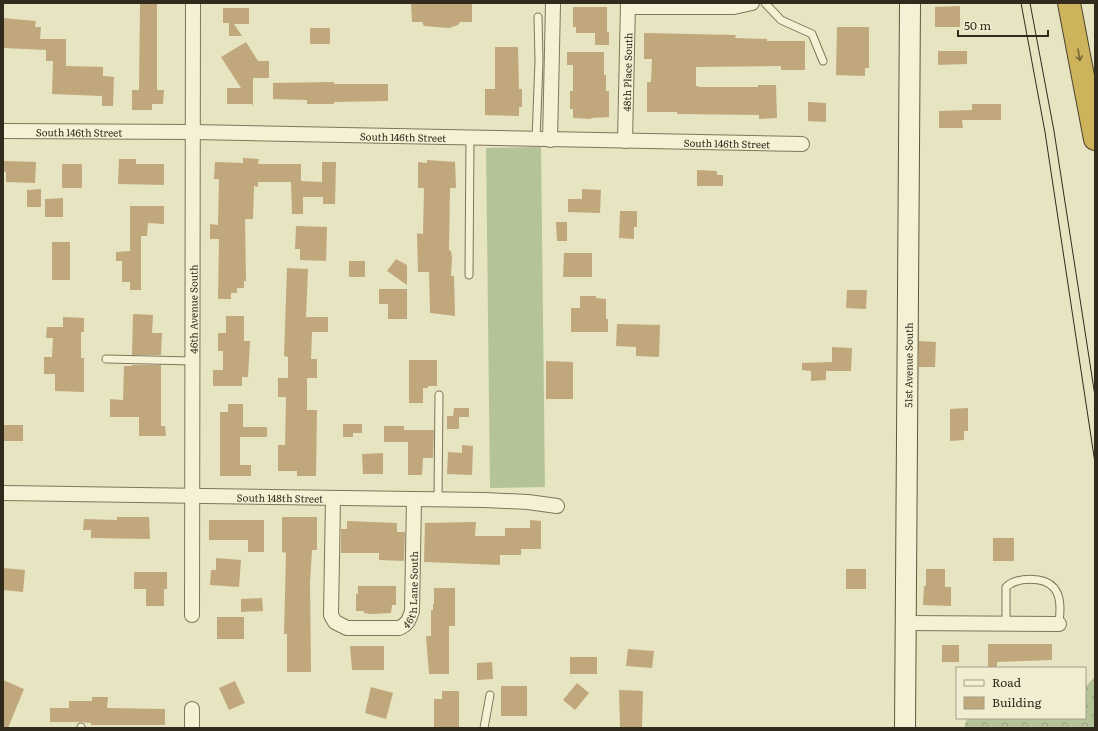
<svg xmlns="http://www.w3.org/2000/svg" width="1098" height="731" viewBox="0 0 1098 731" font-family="Literata,serif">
<defs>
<pattern id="forest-crowns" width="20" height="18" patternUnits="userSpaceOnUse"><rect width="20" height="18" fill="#b5c498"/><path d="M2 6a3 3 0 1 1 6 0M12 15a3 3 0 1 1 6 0" fill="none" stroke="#949f7b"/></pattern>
</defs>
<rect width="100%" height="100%" fill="#e7e4c2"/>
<!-- forest -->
<polygon fill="url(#forest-crowns)" points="1095,677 1095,728 964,728 967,718 1085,718 1085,687"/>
<!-- garden -->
<polygon fill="#b5c498" points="541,147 545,487 490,488 486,148"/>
<!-- building -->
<g fill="#c1a77c">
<polygon points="140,3 157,3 157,90 164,90 163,104 152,104 152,110 132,110 132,90 139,90"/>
<polygon points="411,3 472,3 472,22 460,22 458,25 449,28 424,26 422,22 412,22"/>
<polygon points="960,6 960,27 935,27 935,7"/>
<polygon points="573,7 607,7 607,32 609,32 609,45 595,45 595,33 576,33 576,27 573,27"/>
<polygon points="223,8 249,8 249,24 234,24 242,36 229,36 229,23 223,23"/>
<polygon points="3,18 36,21 35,27 41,27 40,39 66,39 66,66 103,67 103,76 114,77 113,106 102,106 102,96 52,94 53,61 46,61 46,50 3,48"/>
<polygon points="837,27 869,27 869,68 865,68 865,76 836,75"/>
<rect x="310" y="28" width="20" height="16"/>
<polygon points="644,33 736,35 735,38 767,39 767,41 805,41 805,70 781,70 781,66 696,67 696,86 700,87 758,87 758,85 776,85 777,118 759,119 759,115 677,114 677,112 647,112 647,82 651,82 652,59 644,59"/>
<polygon points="246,42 258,61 269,61 269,78 253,78 253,107 252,104 227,104 227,88 241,88 221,57"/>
<polygon points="495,47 518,47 519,89 522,89 522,107 519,107 519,116 485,115 485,89 495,89"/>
<polygon points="938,51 967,51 967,64 938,65"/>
<polygon points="567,52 604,52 604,75 606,75 606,91 609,91 609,117 591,118 591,119 573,118 573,109 570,109 570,91 573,91 573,65 567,65"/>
<polygon points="334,82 334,84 388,84 388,101 334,102 334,104 307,104 307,100 273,99 273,83"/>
<polygon points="808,102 826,103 826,122 808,121"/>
<polygon points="972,104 1001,104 1001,120 962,120 963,128 939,128 939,111 972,110"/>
<polygon points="243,158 259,159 258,164 301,164 301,181 322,182 322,162 336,162 335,204 323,204 323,197 303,197 303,214 292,214 291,182 258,182 258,187 254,186 253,219 245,219 246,281 244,281 244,288 237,288 237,293 231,293 231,299 218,299 219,239 210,239 210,224 218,225 219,179 214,179 215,162 243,163"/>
<polygon points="119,159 136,159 136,164 164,164 164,185 118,184"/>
<polygon points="427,160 455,162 456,188 450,188 449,250 451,251 452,257 451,276 454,276 455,316 430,313 429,272 418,272 417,233 423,234 424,188 418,188 418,162 427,163"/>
<polygon points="3,161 36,162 35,183 6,182 6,172 3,171"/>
<rect x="62" y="164" width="20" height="24"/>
<polygon points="697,170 717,171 717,175 723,175 723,186 697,186"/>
<polygon points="41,189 41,207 27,207 27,190"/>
<polygon points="582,189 601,190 600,213 568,212 568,199 582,199"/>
<polygon points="63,198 63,217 45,217 45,199"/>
<polygon points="130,206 164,206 164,224 148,223 147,236 141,236 141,290 130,290 130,282 122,282 122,261 116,261 116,252 130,251"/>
<polygon points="620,211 637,211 637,227 634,227 634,239 619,238"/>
<polygon points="556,222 567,222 567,241 557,241"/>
<polygon points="296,226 327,227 326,261 300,260 300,249 295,249"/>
<rect x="52" y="242" width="18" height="38"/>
<polygon points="564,253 592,253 592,277 563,277"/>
<polygon points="396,259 407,265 407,285 387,271"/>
<rect x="349" y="261" width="16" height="16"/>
<polygon points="287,268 308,269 306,317 328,317 328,332 312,332 311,359 317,359 317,378 307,378 307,410 317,410 316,476 297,476 297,471 278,471 278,445 285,445 286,397 278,397 278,378 288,378 288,357 284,356"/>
<polygon points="379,289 407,289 407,319 388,319 388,304 379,304"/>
<polygon points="847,290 867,290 866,309 846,308"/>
<polygon points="580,296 596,296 596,298 606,299 606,319 608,319 608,332 571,332 571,308 580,308"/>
<polygon points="133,314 153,315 152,333 162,333 161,355 132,355"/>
<polygon points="226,316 244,316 244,341 250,341 248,377 242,377 242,386 213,386 213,370 223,370 223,351 218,351 218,333 226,333"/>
<polygon points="63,317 84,318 84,332 81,332 81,358 84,358 84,392 55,391 55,374 44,374 44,357 52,357 53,338 46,338 47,327 63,327"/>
<polygon points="617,324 660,325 659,357 636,356 636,347 616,346"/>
<polygon points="919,341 936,342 935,367 919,367"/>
<polygon points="832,347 852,348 851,371 826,371 826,380 811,381 811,371 802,370 802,363 832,362"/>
<polygon points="409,360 437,360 437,386 428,386 428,388 423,388 423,403 409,403"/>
<polygon points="546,361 573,362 573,399 546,399"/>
<polygon points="132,365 161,365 161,426 165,426 166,436 139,436 139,417 110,417 110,399 123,400 124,366 132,366"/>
<polygon points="228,404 243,404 243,427 267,427 267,437 240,437 240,465 251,465 251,476 220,476 220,412 228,412"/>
<polygon points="454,408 469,408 469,417 459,417 459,429 447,429 447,416 453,416"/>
<polygon points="968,408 968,431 964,431 964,440 950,441 950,409"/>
<polygon points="343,424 362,424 362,433 353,433 353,437 343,437"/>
<rect x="3" y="425" width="20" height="16"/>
<polygon points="384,426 404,426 404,430 434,430 433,458 423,458 422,475 408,475 408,442 384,442"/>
<polygon points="462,445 473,446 472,475 447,474 448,452 462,453"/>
<polygon points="383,453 383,474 363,474 362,454"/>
<polygon points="117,517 149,517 150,539 91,538 91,530 83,530 84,519 117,520"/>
<polygon points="282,517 317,517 317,550 312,550 310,583 311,672 287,672 287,634 284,634 286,553 282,552"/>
<polygon points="209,520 264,520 264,552 248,552 248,540 209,540"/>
<polygon points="530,520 541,521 541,549 521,549 521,555 500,555 500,565 424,562 425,523 476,522 475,536 505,536 505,528 530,528"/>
<polygon points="347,521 397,523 397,532 405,532 404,561 379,560 379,553 341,553 341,529 347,529"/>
<rect x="993" y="538" width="21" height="23"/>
<polygon points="216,558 241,560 239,587 210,585 211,570 216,570"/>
<polygon points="3,568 25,570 23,592 3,590"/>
<rect x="846" y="569" width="20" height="20"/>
<polygon points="926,569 945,569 945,587 951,587 951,606 923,605 924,586 926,586"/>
<polygon points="134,572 167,572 167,589 164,589 164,606 146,606 146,589 134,589"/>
<polygon points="358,586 396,586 396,605 392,605 391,613 371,614 364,613 364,611 356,611 356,594 358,594"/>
<polygon points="434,588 455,588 455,626 449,626 449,674 429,674 426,636 431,636 431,610 433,610 433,604 434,604"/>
<polygon points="262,598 263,611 241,612 241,599"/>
<rect x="217" y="617" width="27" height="22"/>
<polygon points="988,644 1052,644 1052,660 997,662 997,668 988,668"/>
<rect x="942" y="645" width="17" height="17"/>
<polygon points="350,646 384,646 384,670 352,670"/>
<polygon points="628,649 654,651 652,668 626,666"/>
<rect x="570" y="657" width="27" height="17"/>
<polygon points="492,662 493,679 477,680 477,663"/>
<polygon points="3,680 24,689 8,728 3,728"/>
<polygon points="235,681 245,703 229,710 219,688"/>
<polygon points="577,683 589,693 575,710 563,700"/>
<rect x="501" y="686" width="26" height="30"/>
<polygon points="371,687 393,693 386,719 365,713"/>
<polygon points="619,690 643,691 642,728 620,728"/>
<polygon points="442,691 459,691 459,728 434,728 434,699 442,699"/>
<polygon points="92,697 108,697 107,708 165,709 165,725 91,725 91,723 81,722 50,722 50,708 69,708 69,701 92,701"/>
</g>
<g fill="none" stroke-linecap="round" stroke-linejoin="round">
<!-- lane casing -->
<g stroke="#7f765b" stroke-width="9">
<g id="lane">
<polyline points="765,3 781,20 812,34 823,61"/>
<polyline points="536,139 539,61 538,17"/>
<polyline points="469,275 470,138"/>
<polyline points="106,359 193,361"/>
<polyline points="438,500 439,395"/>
<path d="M1006 624V587C1017 577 1044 576 1054 588 1062 597 1060 614 1059 624"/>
<polyline points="81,727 81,728"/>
<polyline points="484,728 490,695"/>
</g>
</g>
<!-- street casing -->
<g stroke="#7f765b" stroke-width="16">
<g id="street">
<polyline points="628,7 734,7 752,3"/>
<path id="s1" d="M3 131 193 132 802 144"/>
<polyline points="550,140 553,4"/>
<path id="s2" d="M625 141 628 3"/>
<path id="s3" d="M3 493 485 500 528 502 557 506"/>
<path id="s4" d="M333 499 331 615 335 622 347 628H399C408 624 409 620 412 611L414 500"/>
<path id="s5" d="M192 615 193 3"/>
<polyline points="906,623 1059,624"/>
<polyline points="192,728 192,709"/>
</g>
</g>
<!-- secondary casing -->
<g stroke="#61573f" stroke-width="22">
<g id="secondary">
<path id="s6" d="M905 728 910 3"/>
</g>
</g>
<!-- highway casing -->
<g stroke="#4d432f" stroke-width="24">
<polyline id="highway" points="1069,3 1095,139"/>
</g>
<!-- lane -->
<use href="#lane" stroke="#f4f1d4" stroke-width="7"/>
<!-- street -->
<use href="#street" stroke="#f4f1d4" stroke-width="14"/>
<!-- secondary -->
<use href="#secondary" stroke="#f4f1d4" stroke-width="20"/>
<!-- highway -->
<use href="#highway" stroke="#cdb35c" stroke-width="22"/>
<!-- tram -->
<g stroke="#312b1e" stroke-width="1">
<polyline points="1021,3 1045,132 1095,463"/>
<polyline points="1030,3 1054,131 1095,396"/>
</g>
</g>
<!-- one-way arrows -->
<defs><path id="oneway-shaft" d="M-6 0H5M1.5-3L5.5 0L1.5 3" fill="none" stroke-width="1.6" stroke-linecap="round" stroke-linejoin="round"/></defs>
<use stroke="#77683a" href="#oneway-shaft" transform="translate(1079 55) rotate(80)"/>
<g text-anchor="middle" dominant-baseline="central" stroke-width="3" stroke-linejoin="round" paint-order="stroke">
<!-- street labels -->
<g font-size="10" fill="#312b1e" stroke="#f0edd1">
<text stroke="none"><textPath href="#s2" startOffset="69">48th Place South</textPath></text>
<text stroke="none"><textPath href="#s1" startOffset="76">South 146th Street</textPath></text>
<text stroke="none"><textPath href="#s1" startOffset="400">South 146th Street</textPath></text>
<text stroke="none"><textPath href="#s1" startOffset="724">South 146th Street</textPath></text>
<text stroke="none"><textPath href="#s5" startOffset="306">46th Avenue South</textPath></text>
<text stroke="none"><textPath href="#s6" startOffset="363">51st Avenue South</textPath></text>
<text stroke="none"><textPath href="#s3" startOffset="277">South 148th Street</textPath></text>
<text stroke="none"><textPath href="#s4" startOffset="233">46th Lane South</textPath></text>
</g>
</g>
<!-- border -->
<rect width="1098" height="731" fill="none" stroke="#312b1e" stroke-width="8"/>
<!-- legend -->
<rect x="956" y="667" width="130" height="52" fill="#f0edd1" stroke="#a49f89"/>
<rect x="964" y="680" width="20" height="6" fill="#f4f1d4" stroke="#a49f89"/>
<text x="992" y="687" font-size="12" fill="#312b1e">Road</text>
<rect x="964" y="697" width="20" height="12" fill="#c1a77c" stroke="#a49f89"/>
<text x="992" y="707" font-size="12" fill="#312b1e">Building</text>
<!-- scale -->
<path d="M958 30v6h90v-6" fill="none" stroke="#312b1e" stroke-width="2"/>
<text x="964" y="30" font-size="12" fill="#312b1e" stroke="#f0edd1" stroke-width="3" paint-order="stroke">50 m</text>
</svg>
